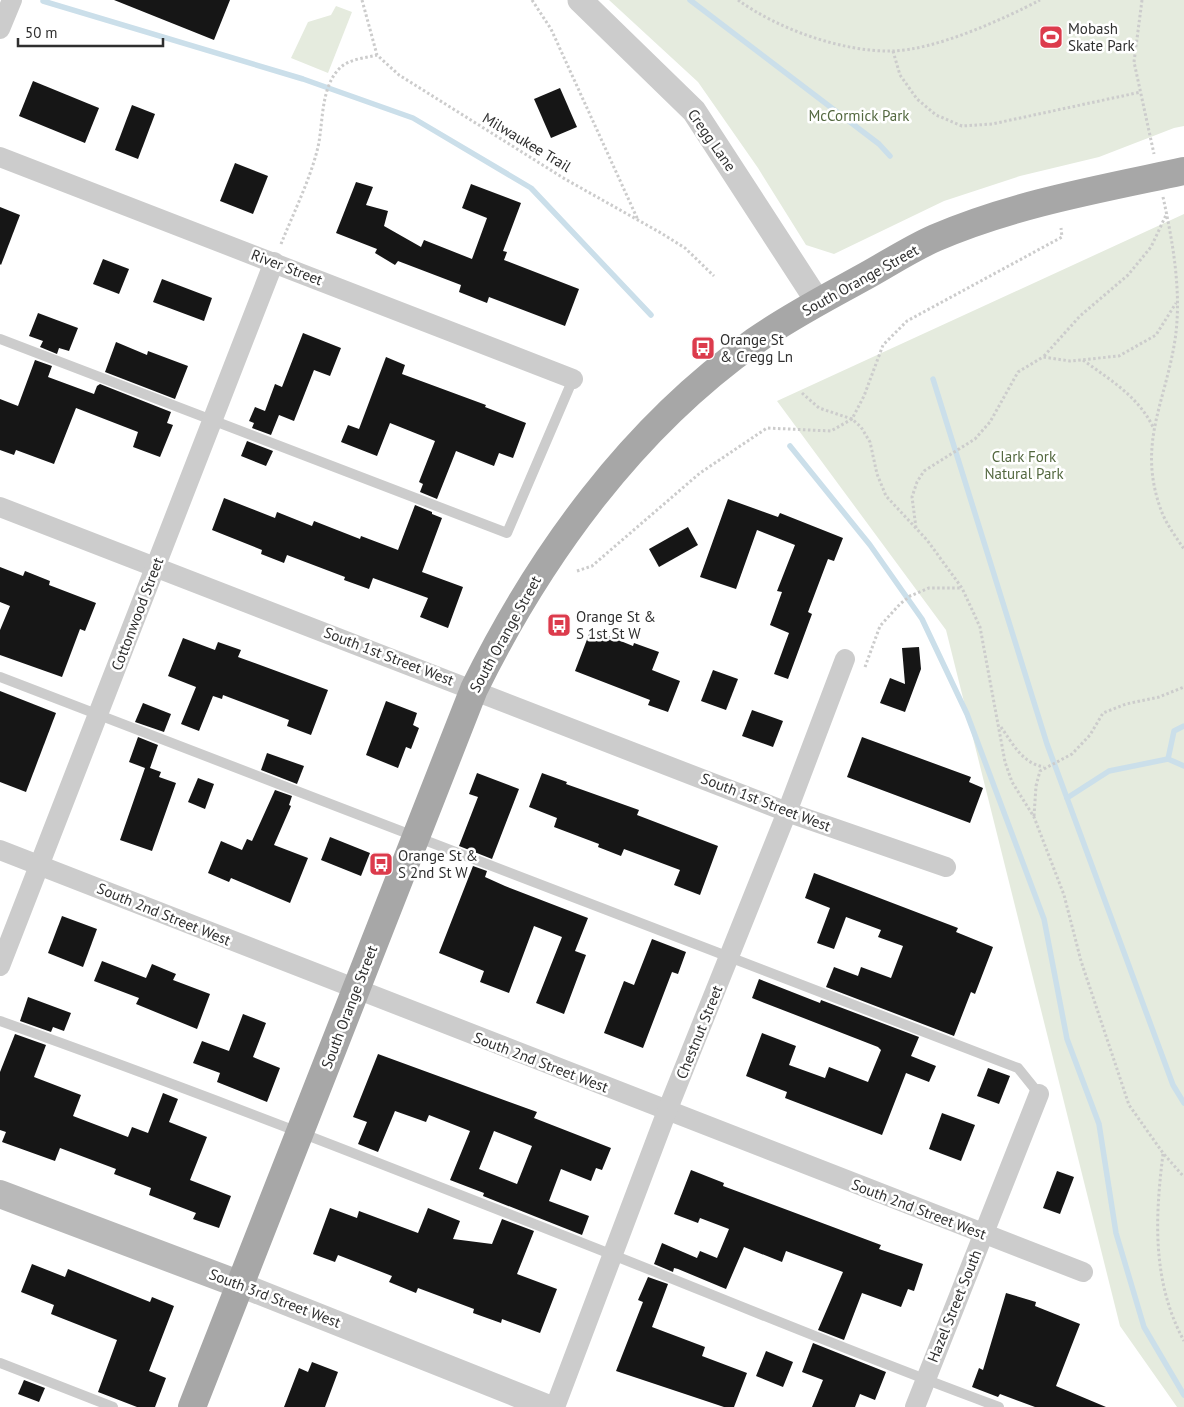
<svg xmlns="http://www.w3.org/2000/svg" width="1184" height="1407" viewBox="0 0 1184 1407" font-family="'PT Sans',sans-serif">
<rect width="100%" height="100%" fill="#fff"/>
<!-- green -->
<g fill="#e5ebde">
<polygon points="609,0 1184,0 1184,126 1174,128 1099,157 1020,176 944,201 834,254 806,245 758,168 698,82"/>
<polygon points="336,6 352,12 328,73 291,58 308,22 331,15"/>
<polygon points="1184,214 1184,1407 1177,1407 1120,1326 946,630 777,401"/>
</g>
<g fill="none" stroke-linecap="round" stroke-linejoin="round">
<!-- stream -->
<g stroke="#cbdfea" stroke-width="5.5">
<polyline points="690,0 879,144 890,156"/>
<polyline points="43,1 303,79 413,118 531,188 651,315"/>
<polyline points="933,379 1047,744 1173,1085 1184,1103"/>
<polyline points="790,446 870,545 922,619 967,714 1044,919 1067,1039 1099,1124 1116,1233 1144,1327 1184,1395"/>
<polyline points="1168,759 1174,731 1184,726"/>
<polyline points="1067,798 1109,771 1168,759 1184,766"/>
</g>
</g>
<!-- building -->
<g fill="#161616" fill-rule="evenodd">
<polygon points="114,0 230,0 214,40"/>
<polygon points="33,81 99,108 85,143 19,116"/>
<polygon points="560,88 577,127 551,138 534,99"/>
<polygon points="132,105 155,114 138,159 115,150"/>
<polygon points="235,163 268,176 253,214 220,201"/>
<polygon points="356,182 373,187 366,205 388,211 384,226 421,247 424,240 472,259 487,218 462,208 471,184 521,203 503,251 507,252 504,260 579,289 565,326 489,297 487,303 459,292 461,285 398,261 395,265 375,253 377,249 336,233"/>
<polygon points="0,207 20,215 1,265 0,264"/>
<polygon points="103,259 129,269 119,294 93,284"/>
<polygon points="162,279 212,298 204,321 153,302"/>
<polygon points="38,313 78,328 69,351 59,348 57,354 40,347 43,341 29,336"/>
<polygon points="303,333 341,348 330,376 314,370 294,421 279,415 271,435 252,428 254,423 249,421 255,407 265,411 275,384 282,387"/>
<polygon points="116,342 147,355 148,351 188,366 175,399 105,372"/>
<polygon points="386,357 405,365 402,374 486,405 485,407 526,423 513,458 499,453 494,466 456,451 437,499 420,492 423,484 419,482 435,441 390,423 377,456 341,442 348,425 359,429"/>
<polygon points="35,360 52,366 48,377 94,394 97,386 100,384 171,412 167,423 173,425 160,457 133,447 138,432 76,408 54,464 16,450 14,455 0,450 0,399 18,406"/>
<polygon points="247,441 273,451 266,466 241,456"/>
<polygon points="224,498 275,518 277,512 312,526 314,521 360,539 361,536 398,550 415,505 432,512 432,514 442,518 422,572 463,587 448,628 420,617 428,598 373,578 369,589 344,580 345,577 287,555 284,563 261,554 262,550 212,530"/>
<polygon points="728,499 778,517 780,513 843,538 834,561 828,559 808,612 812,614 788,679 774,674 789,633 770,625 782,592 777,591 795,545 757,530 736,589 700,577"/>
<polygon points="688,527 698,545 659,567 649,549"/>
<polygon points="0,567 23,576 25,571 50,581 49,585 96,603 85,631 80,629 62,677 0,655 0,630 10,606 0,602"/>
<polygon points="591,629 633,646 634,643 659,652 652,670 680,681 668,712 648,705 650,700 575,671"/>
<polygon points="183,638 215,650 218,642 241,650 238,657 328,690 311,735 287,726 289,720 223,695 222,699 213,696 199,731 181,724 196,687 168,676"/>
<polygon points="919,647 921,669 905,712 880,703 890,678 905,684 902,648"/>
<polygon points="713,670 738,679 726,710 701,701"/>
<polygon points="0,691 56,713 26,792 0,782"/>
<polygon points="386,701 417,713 413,725 419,728 411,749 406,747 398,768 366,755"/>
<polygon points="143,703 171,714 164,732 135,722"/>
<polygon points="752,710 783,721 773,747 742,736"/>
<polygon points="138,737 158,745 150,768 161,772 159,777 176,783 152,851 120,840 145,768 129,762"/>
<polygon points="862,737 971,777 969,782 983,788 970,823 847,777"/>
<polygon points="267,753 304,766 297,784 261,770"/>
<polygon points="477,773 519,789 492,859 459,846 478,797 469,794"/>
<polygon points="542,773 567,782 566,784 639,810 637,815 718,846 700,895 674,885 680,870 624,849 621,856 598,847 599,844 554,827 557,818 529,807"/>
<polygon points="198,778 214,784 205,809 188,802"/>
<polygon points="275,790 292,796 289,805 291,806 274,845 308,858 290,903 231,878 229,882 208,873 221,841 242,850 247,839 252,841"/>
<polygon points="330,837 370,853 361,876 321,860"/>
<polygon points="473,866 487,871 485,877 505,886 588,918 575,951 586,955 564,1014 536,1003 562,937 534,926 509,993 480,982 484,971 439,953"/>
<polygon points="814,873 958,928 956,932 993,947 975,994 971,992 954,1036 826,987 834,967 858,976 861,967 891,978 903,946 878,937 881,930 846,917 834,949 817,943 830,908 805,898"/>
<polygon points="62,916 97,929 83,967 48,953"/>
<polygon points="652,939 686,952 678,974 672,972 643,1048 604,1033 624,981 634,985"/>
<polygon points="102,961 146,978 152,964 176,974 173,980 210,994 197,1029 136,1004 139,998 94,981"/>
<polygon points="759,979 820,1003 821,1000 919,1037 911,1056 936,1066 929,1082 906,1073 882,1135 785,1098 787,1092 746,1076 762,1033 796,1046 789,1065 825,1078 829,1067 868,1082 881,1050 878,1047 752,998"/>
<polygon points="28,997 71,1013 64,1031 53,1027 51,1032 20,1021"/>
<polygon points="243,1014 266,1023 253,1057 280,1068 267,1102 217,1082 220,1073 193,1063 202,1041 229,1051"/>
<polygon points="15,1034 46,1045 34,1077 81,1095 73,1116 128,1137 132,1127 148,1133 163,1093 178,1099 169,1122 207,1137 190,1180 231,1196 219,1228 193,1219 196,1213 149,1195 151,1188 114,1174 116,1169 60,1148 55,1161 2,1142 6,1132 0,1130 0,1072"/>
<path d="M378 1054 537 1112 534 1118 611 1148 602 1170 596 1168 591 1181 561 1169 549 1201 589 1216 582 1235 483 1196 484 1193 450 1180 470 1131 429 1115 426 1122 395 1111 378 1152 358 1144 367 1122 353 1117ZM494 1131 532 1146 517 1184 479 1169Z"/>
<polygon points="988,1068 1010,1076 999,1104 977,1096"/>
<polygon points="942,1113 975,1125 961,1161 929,1149"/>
<polygon points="691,1170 724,1183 723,1186 881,1245 879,1249 923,1264 914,1291 908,1289 901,1307 862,1293 844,1340 818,1330 843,1272 786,1251 782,1262 744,1247 726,1289 678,1269 674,1268 673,1272 654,1264 662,1243 697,1258 700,1251 717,1258 729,1229 700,1218 698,1223 674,1214"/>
<polygon points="1057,1171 1074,1177 1060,1214 1043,1208"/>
<polygon points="330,1208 357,1218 359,1211 418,1233 428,1208 460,1221 453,1239 492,1244 502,1219 534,1231 517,1274 557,1289 540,1333 502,1319 501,1323 473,1313 474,1309 418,1288 416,1293 389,1282 392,1276 338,1255 335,1262 313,1254"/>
<polygon points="32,1264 65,1277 68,1269 150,1302 152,1297 174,1306 149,1371 166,1378 155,1407 137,1407 98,1392 117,1340 51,1314 54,1305 21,1292"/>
<polygon points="648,1277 668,1284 652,1327 705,1347 702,1356 747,1373 734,1407 724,1407 616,1371 643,1302 638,1300"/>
<polygon points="1006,1293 1036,1302 1035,1306 1080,1324 1056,1386 1106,1407 1035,1407 1000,1394 998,1397 972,1387 979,1368 983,1370"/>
<polygon points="813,1343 886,1372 875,1400 860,1394 855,1407 812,1407 823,1380 802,1372"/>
<polygon points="766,1351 793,1362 783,1387 756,1376"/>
<polygon points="312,1362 338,1372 325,1407 284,1407 299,1368 308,1372"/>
<polygon points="24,1380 45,1388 39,1402 18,1394"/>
</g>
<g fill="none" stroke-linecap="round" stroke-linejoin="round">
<!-- path -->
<g stroke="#ccc" stroke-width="3" stroke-dasharray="2.5 2.5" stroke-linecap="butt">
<polyline points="362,0 377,55 399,75 565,179 661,233 685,248 714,276"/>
<polyline points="532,0 551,29 638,220"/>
<path d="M738 0C778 29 842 52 892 51 935 50 1002 20 1040 0"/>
<polyline points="1142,0 1134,62 1154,154"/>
<polyline points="893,51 900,75 917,99 936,115 962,126 992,124 1141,92"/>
<path d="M1163 197C1173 243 1182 293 1175 340 1165 404 1137 444 1161 510 1166 524 1176 537 1184 549"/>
<path d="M281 244C293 214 309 182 317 151 324 126 319 87 341 67 350 59 365 58 377 55"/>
<polyline points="1044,356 1080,316 1128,275 1151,247 1167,213"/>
<path d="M1083 360C1110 380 1138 396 1153 427"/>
<polyline points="802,393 819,408 852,419 861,427 870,442 877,474 886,496 927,540 962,588 980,627 1005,762 1012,782 1034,817 1064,895 1081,961 1129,1105 1163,1153 1184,1177"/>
<polyline points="916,528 912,497 917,482 924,471 975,439 990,422 1018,372 1043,357 1070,361 1119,356 1156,335 1176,303"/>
<polyline points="577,571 592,566 700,473 767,428 831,431 852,419 864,396 883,345 907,321 1062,237 1061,228"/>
<polyline points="865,667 880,626 900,604 910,596 929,588 962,588"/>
<path d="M1001 727C1013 744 1022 763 1044 767"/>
<polyline points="1034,816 1036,786 1040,771 1072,754 1090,735 1103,713 1126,704 1159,697 1184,687"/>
<path d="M1163 1154C1155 1218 1152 1282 1184 1341"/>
</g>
<!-- service -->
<g stroke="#ccc" stroke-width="10">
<polyline points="0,339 507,533 573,379"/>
<polyline points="0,677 1018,1068 1039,1094"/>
<path d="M0 1021C213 1097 423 1180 633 1263 755 1312 876 1362 999 1407"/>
<polyline points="0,1363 113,1407"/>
</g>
<!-- minor -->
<g stroke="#ccc" stroke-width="20">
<polyline points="0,29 12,0"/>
<polyline points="0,157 573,379"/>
<polyline points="0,507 787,812 946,867"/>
<polyline points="0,850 1083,1272"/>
<polyline points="0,966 274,262"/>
<polyline points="555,1407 667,1111 787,812 845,659"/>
<polyline points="915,1407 1039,1094"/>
</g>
<!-- tertiary -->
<g stroke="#ccc" stroke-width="25">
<polyline points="580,0 694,111 818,302"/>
<polyline points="241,1285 548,1407"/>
</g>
<!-- secondary -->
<polyline stroke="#b9b9b9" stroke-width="28" points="0,1194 241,1285"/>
<!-- primary -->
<path stroke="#a7a7a7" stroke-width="28" d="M192 1407 474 689C540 555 632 428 755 341 789 317 826 298 862 278 886 265 910 249 935 238 1014 204 1100 189 1184 171"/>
</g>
<!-- icons -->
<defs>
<g id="stadium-square" transform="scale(1.25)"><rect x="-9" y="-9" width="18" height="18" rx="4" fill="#dc3b4c" stroke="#fff"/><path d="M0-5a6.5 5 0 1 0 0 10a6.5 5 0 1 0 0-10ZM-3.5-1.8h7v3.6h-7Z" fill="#fff"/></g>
<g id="bus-square" transform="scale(1.25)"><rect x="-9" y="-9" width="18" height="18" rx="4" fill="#dc3b4c" stroke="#fff"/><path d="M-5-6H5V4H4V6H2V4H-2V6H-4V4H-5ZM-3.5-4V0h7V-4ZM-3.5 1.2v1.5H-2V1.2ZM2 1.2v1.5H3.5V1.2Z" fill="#fff"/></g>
</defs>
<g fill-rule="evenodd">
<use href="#stadium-square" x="1051" y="37"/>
<use href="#bus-square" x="703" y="348"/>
<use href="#bus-square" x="559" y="625"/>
<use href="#bus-square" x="381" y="864"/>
</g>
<g text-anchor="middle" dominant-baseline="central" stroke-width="5" stroke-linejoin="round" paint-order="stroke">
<!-- poi labels -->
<g font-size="15" fill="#2f2f2f" stroke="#fff" text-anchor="start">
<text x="1068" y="28">Mobash<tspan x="1068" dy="17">Skate Park</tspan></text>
<text x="720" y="339">Orange St<tspan x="720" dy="17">&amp; Cregg Ln</tspan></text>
<text x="576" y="616">Orange St &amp;<tspan x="576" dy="17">S 1st St W</tspan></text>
<text x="398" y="855">Orange St &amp;<tspan x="398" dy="17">S 2nd St W</tspan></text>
</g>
<!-- park labels -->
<g font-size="15" fill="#53683f" stroke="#fff">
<text x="859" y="115">McCormick Park</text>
<text x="1024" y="456">Clark Fork<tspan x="1024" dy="17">Natural Park</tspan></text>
</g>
<!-- street labels -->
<g font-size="15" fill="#2f2f2f" stroke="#fff">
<text transform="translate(712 140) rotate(55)">Cregg Lane</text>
<text transform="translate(527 142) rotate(31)">Milwaukee Trail</text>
<text transform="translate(287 267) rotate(21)">River Street</text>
<text transform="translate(860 280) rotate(-29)">South Orange Street</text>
<text transform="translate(137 614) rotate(-69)">Cottonwood Street</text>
<text transform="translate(505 634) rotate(-61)">South Orange Street</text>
<text transform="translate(389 656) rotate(21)">South 1st Street West</text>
<text transform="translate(766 802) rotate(21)">South 1st Street West</text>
<text transform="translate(164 914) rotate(22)">South 2nd Street West</text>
<text transform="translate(349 1007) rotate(-69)">South Orange Street</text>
<text transform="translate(699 1032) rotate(-68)">Chestnut Street</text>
<text transform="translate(541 1062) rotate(21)">South 2nd Street West</text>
<text transform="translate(919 1209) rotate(21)">South 2nd Street West</text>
<text transform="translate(275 1298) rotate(21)">South 3rd Street West</text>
<text transform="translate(954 1306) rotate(-68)">Hazel Street South</text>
</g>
</g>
<!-- scale -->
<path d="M18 38v8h145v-8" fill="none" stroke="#2f2f2f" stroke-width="2.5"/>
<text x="25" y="38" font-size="15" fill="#2f2f2f" stroke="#ffffff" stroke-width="4" paint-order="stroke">50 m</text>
</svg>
